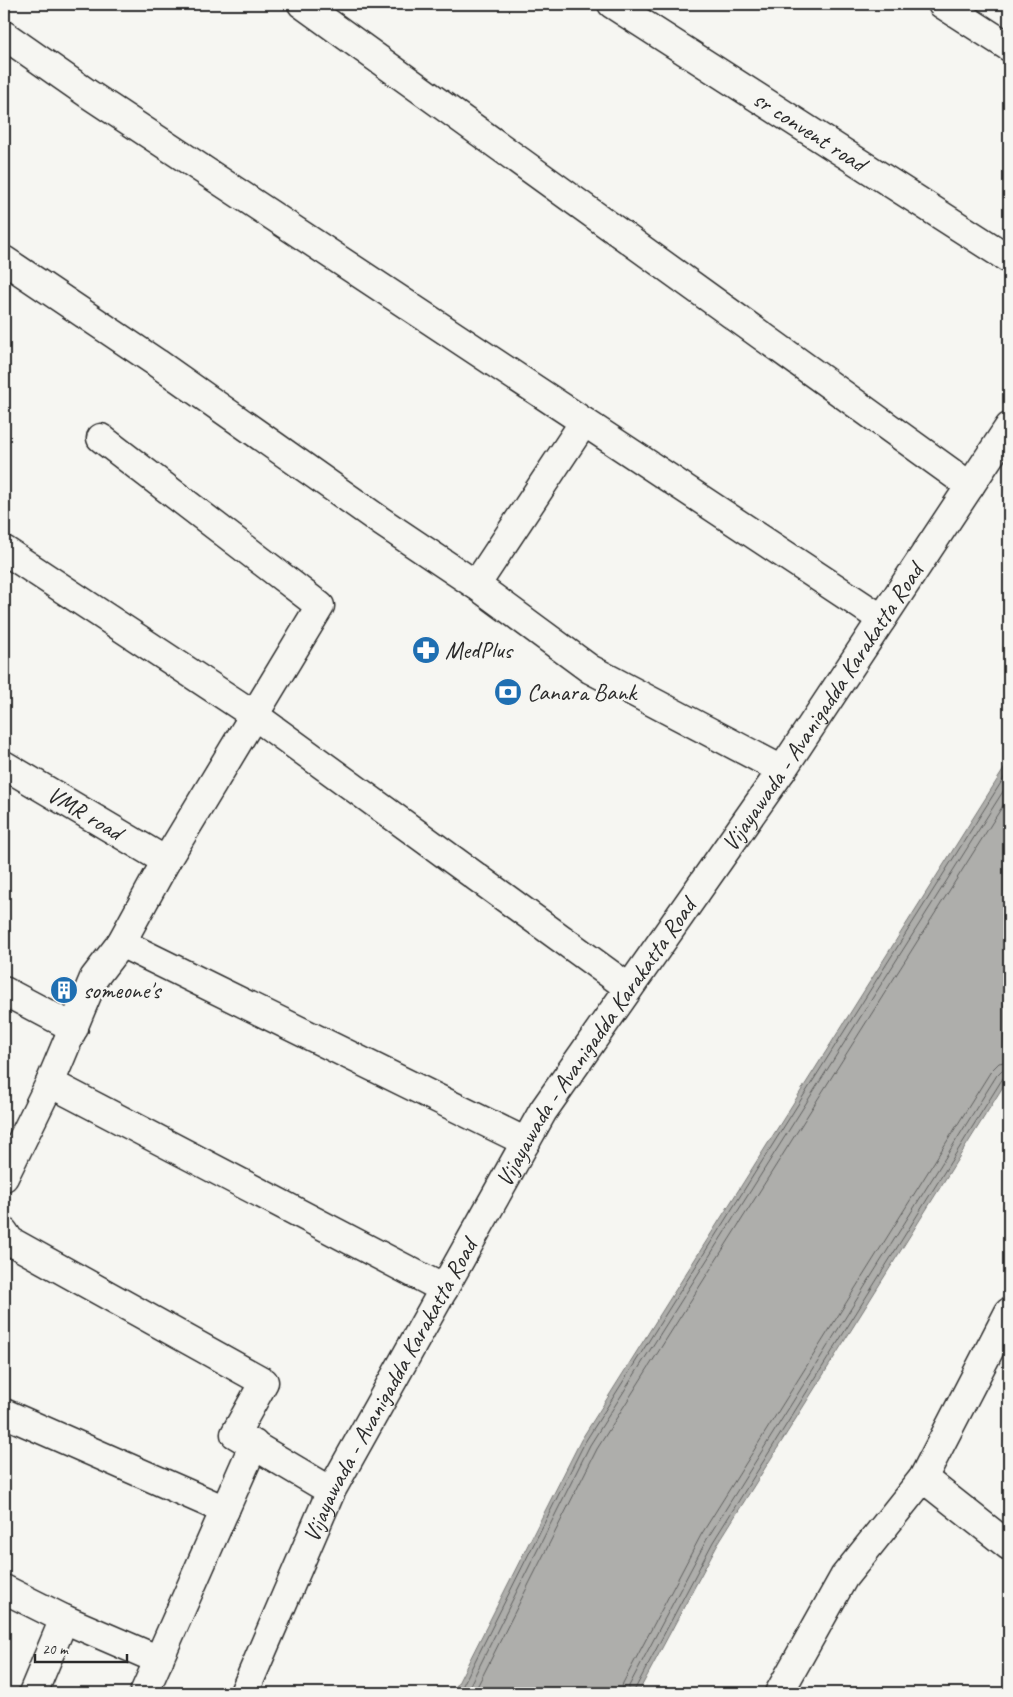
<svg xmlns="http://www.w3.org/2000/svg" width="1013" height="1697" viewBox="0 0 1013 1697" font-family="Caveat,sans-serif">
<rect width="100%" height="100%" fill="#f6f6f2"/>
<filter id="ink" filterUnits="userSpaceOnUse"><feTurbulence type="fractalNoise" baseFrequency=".02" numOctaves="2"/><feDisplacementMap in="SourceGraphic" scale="10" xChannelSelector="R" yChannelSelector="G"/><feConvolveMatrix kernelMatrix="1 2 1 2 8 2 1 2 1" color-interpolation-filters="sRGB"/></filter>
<g filter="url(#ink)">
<!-- water -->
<polygon fill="#aeaeab" stroke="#7a7a78" points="1009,761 1009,1077 717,1545 638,1693 453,1693 581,1440"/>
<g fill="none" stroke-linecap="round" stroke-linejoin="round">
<!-- shore -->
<g stroke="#5f5f5e" stroke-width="1">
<polyline points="459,1693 585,1442 1009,770"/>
<polyline points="466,1693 590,1445 1009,782"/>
<polyline points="474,1693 597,1449 1009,796"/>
<polyline points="620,1693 623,1683 701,1535 991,1071 999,1063 1009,1061"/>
<polyline points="628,1693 629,1686 707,1539 997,1075 1002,1070 1009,1069"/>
<polyline points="634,1693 635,1689 713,1542 1003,1078 1009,1075"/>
</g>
<!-- minor casing -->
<g stroke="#2b2b2b" stroke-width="31">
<g id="minor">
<polyline points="302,4 970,486"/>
<path id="s1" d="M612 4 1009 259"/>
<polyline points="942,4 1009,47"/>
<polyline points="4,35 87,93 882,619"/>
<polyline points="4,260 157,363 382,522 476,585 590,669 782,770"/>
<polyline points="4,550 254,715 629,988"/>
<polyline points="476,585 584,422"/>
<path id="s2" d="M4 765 166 861"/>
<polyline points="121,943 526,1142"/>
<polyline points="4,991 74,1028"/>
<polyline points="50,1083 444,1289"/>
<polyline points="4,1177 50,1083 94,978 121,943 166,861 320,606 101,438"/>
<polyline points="4,1232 10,1241 264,1382 235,1434 331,1491"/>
<polyline points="4,1413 225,1510"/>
<polyline points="923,1478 1009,1546"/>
<polyline points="4,1589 64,1619 33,1693"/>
<polyline points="64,1619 159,1660"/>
<polyline points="144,1693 254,1444"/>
<polyline points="779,1693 844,1577 923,1478 1009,1312"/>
</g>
</g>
<!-- major casing -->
<g stroke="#2b2b2b" stroke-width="31">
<g id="major">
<path id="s3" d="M244 1693 331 1491 543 1111 782 770 1009 427"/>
</g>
</g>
<!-- minor -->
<use href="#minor" stroke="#f6f6f2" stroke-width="28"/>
<!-- major -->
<use href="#major" stroke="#f6f6f2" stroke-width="28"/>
</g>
</g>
<!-- icons -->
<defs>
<g id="pharmacy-disc" transform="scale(1.4375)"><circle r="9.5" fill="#1f6fb2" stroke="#f6f6f2"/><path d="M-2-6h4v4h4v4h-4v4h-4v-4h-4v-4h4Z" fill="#fff"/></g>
<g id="bank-disc" transform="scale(1.4375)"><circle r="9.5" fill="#1f6fb2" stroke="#f6f6f2"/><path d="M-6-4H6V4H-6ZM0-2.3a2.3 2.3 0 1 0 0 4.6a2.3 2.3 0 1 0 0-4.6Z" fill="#fff"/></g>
<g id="building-disc" transform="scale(1.4375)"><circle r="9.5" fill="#1f6fb2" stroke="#f6f6f2"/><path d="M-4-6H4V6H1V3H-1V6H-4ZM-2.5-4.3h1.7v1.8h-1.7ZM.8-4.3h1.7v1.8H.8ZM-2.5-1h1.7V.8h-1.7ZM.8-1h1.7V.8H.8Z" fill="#fff"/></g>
</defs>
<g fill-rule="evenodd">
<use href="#pharmacy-disc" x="426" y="650"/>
<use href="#bank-disc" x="508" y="692"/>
<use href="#building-disc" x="64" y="990"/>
</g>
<g text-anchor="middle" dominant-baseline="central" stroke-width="5" stroke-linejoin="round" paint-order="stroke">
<!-- street labels -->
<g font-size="24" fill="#2b2b2b" stroke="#f6f6f2">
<text stroke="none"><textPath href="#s1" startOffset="235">sr convent road</textPath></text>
<text stroke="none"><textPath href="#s3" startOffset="1146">Vijayawada - Avanigadda Karakatta Road</textPath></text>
<text stroke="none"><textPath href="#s2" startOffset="94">VMR road</textPath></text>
<text stroke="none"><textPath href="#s3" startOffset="741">Vijayawada - Avanigadda Karakatta Road</textPath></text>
<text stroke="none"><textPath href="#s3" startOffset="336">Vijayawada - Avanigadda Karakatta Road</textPath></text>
</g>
<!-- poi labels -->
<g font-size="24" fill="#2b2b2b" stroke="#f6f6f2" text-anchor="start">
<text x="445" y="650">MedPlus</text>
<text x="527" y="692">Canara Bank</text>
<text x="83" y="990">someone's</text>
</g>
</g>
<!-- margin -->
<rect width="1013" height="1697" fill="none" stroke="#f6f6f2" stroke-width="20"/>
<rect x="10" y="10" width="993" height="1677" fill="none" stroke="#2b2b2b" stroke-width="2" filter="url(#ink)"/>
<!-- scale -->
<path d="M35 1654v8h92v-8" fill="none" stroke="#2b2b2b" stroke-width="2.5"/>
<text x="42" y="1654" font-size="15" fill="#2b2b2b" stroke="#f6f6f2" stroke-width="4" paint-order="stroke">20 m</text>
</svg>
